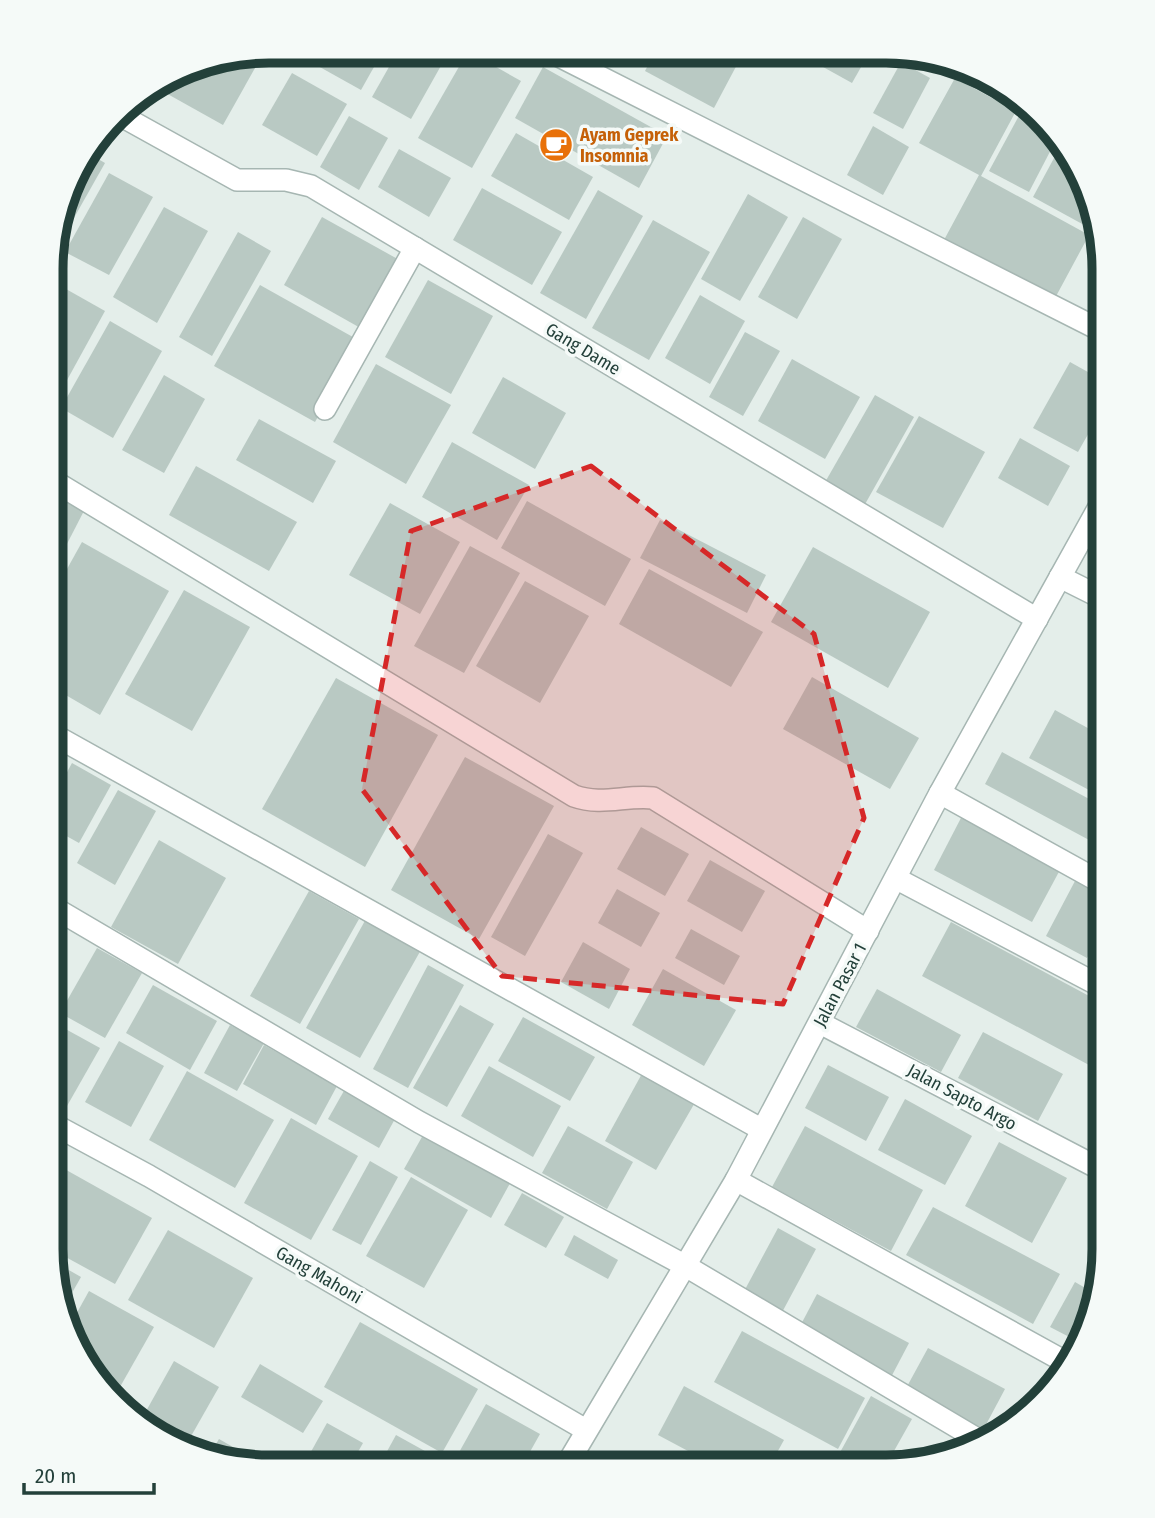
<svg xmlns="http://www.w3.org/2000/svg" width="1155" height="1518" viewBox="0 0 1155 1518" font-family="'Fira Sans Condensed',sans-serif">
<rect width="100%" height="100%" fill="#e4eeea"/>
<!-- building -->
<g fill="#b9c9c3">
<polygon points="315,51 383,51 361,90 309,61"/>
<polygon points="398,51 442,51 447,55 411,119 372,97"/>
<polygon points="468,51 521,81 472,168 418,138"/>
<polygon points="655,52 727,52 740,59 714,108 645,71"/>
<polygon points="796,52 869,53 852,83"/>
<polygon points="247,54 259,61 223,125 155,87 198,62"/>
<polygon points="901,62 930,78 903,129 873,113"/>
<polygon points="543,67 667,136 639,188 515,118"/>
<polygon points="292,73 347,104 317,156 262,125"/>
<polygon points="955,78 1016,111 981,176 1089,235 1054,300 944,240 979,175 919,143"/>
<polygon points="1021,112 1037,121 1055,142 1029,192 989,171"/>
<polygon points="349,116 388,138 359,190 320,167"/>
<polygon points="873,126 909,147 883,195 847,175"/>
<polygon points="516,133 593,177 569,220 491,176"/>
<polygon points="1060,147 1082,172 1095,231 1033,197"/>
<polygon points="399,149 451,178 429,217 378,187"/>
<polygon points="86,152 105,163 53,255 53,240 80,160"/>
<polygon points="109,173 153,197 109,275 65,252"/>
<polygon points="482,188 562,232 532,285 453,240"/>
<polygon points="598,190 643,216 586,319 540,293"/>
<polygon points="748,194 788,217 740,301 701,279"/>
<polygon points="164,207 208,231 157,323 113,297"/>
<polygon points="322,217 403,262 364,330 284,285"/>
<polygon points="803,217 842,239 797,319 758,297"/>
<polygon points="653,220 710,252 649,360 592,328"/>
<polygon points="238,232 271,251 212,356 179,337"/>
<polygon points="428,280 493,316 451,394 385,357"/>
<polygon points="260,285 360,341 315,422 214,366"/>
<polygon points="66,289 105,311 55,402 53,313"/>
<polygon points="700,295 745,321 710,384 665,358"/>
<polygon points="110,321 162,351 113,438 61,408"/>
<polygon points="745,332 780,351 743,416 709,397"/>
<polygon points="792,359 860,397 825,459 758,421"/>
<polygon points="1070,362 1104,381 1104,406 1078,452 1033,428"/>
<polygon points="376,364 451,405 406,484 333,442"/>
<polygon points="164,375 205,399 164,473 122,450"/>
<polygon points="503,377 566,413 535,469 472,433"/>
<polygon points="875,395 914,417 864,506 824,484"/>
<polygon points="919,416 985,452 943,528 876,492"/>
<polygon points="259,419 336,461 313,503 236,460"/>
<polygon points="1020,438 1070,466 1048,506 998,478"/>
<polygon points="452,442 529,485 497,540 422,497"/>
<polygon points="196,466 297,522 269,571 169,515"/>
<polygon points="52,486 87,505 52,573"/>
<polygon points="527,501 631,559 605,606 501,548"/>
<polygon points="390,503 460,542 420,614 349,575"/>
<polygon points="660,520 766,575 747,613 640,558"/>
<polygon points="82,542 169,591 100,715 52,687 52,596"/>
<polygon points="470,546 520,573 464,673 414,646"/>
<polygon points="813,547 930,612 888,688 771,622"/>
<polygon points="649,569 763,632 731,687 619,624"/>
<polygon points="525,581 589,616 540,703 476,666"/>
<polygon points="184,590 250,627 192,731 125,694"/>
<polygon points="812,677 919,738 890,789 783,729"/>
<polygon points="336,678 438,735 365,867 262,809"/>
<polygon points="1104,687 1104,723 1089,715"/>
<polygon points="1055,710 1104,737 1104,798 1029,758"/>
<polygon points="52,752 67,761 52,788"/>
<polygon points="1002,752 1104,807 1104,848 985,784"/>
<polygon points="465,757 554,806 479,939 391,890"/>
<polygon points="72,763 111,785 79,843 52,828 52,800"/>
<polygon points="118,790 156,811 115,885 77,863"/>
<polygon points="962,816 1061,868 1032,922 934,870"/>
<polygon points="641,827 689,854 665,896 617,869"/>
<polygon points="548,834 583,853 525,956 491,937"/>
<polygon points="159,840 226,878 178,964 111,927"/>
<polygon points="710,860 765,891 742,932 687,901"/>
<polygon points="1075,881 1104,897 1104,926 1087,958 1046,936"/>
<polygon points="617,889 660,913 641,947 598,923"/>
<polygon points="309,891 359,919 300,1024 250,996"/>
<polygon points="51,916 65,923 51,948"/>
<polygon points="367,917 422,948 360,1058 306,1028"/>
<polygon points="951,922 1104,1004 1104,1073 922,976"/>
<polygon points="691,929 740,956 724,985 675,958"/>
<polygon points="583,942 630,969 609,1009 561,982"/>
<polygon points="97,948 142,973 105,1038 60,1013"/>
<polygon points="428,965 464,985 408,1088 373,1069"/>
<polygon points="663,969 736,1010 704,1066 632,1025"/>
<polygon points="153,985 217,1021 190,1070 126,1033"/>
<polygon points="877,989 961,1035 941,1072 856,1027"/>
<polygon points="460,1005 494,1024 447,1107 413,1088"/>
<polygon points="523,1017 595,1057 570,1101 498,1061"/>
<polygon points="51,1021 100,1048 67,1106 51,1097"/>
<polygon points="230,1025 264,1043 237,1091 204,1073"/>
<polygon points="983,1032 1063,1074 1038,1121 958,1078"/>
<polygon points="119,1041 164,1066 131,1127 85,1102"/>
<polygon points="264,1045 337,1086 316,1125 243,1084"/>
<polygon points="828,1065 889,1097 866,1141 805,1108"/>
<polygon points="489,1066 561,1106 533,1157 461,1116"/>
<polygon points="644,1070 697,1099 656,1170 605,1141"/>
<polygon points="187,1071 274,1120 235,1188 149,1140"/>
<polygon points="345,1089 396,1117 379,1148 328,1119"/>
<polygon points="905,1099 972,1136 945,1185 878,1150"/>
<polygon points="291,1118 358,1156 311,1240 244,1203"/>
<polygon points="1104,1118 1104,1154 1089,1146"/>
<polygon points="568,1126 633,1162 607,1209 542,1173"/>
<polygon points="805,1126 923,1190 891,1251 772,1187"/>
<polygon points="427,1128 514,1176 491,1218 404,1169"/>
<polygon points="999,1142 1067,1178 1032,1243 965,1206"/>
<polygon points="370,1161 398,1177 361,1245 332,1230"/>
<polygon points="52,1162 152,1218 115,1284 51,1249"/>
<polygon points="411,1177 468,1210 424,1288 366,1256"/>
<polygon points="522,1193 564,1217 546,1248 504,1225"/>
<polygon points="933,1207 1060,1274 1033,1324 906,1255"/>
<polygon points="778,1228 816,1249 779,1318 741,1297"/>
<polygon points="168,1230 253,1278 214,1348 128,1300"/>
<polygon points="574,1235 618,1260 608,1279 564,1255"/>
<polygon points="53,1261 81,1277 64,1307"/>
<polygon points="1075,1282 1094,1293 1077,1341 1050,1327"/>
<polygon points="89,1291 154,1327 116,1394 73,1346 69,1327"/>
<polygon points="817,1294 909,1343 889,1381 797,1332"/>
<polygon points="360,1322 478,1389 442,1453 324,1387"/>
<polygon points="742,1331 865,1398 838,1449 714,1382"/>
<polygon points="928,1348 1005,1389 981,1434 904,1392"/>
<polygon points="174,1361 219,1387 186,1445 147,1430 140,1422"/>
<polygon points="260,1364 323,1401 303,1433 241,1397"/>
<polygon points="684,1386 784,1440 769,1467 718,1467 658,1435"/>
<polygon points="871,1396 912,1419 885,1467 832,1467"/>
<polygon points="1022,1398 1031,1403 1009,1422 1009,1421"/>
<polygon points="486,1404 540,1434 522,1466 475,1466 457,1456"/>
<polygon points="327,1423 363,1443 350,1466 303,1466"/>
<polygon points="396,1435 452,1466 379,1466"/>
<polygon points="219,1439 266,1466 241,1465 210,1454"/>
</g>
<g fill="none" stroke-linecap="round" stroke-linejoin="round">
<!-- street casing -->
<g stroke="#a6b6b2" stroke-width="24">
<g id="street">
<polyline points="551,52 1104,332"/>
<polyline points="979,77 1016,97"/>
<polyline points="118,114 237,180 286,180 311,186 1037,619"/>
<polyline points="325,409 415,248"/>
<path d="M52 480 574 796C602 806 625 795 653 798L868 931"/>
<polyline points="1060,577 1104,599"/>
<polyline points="52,734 761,1129"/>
<polyline points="940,793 1104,884"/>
<polyline points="897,879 1104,988"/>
<polyline points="51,906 419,1122 684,1265 984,1443"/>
<polyline points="820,1023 1104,1171"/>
<polyline points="51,1123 149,1176 586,1430"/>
<polyline points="736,1180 1069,1364"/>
<polyline points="566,1466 736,1180 940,793 1104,498"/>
</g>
</g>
<!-- street -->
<use href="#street" stroke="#fff" stroke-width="21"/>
</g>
<!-- marked area -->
<path fill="#d62828" fill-opacity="0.2" stroke="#d62828" stroke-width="5" stroke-dasharray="14 9" stroke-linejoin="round" d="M591 466 814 634 864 818 783 1004 502 976 362 789 411 531Z"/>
<!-- icons -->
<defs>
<g id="cafe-disc" transform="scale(1.75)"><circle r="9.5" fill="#e8710a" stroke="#f5faf8"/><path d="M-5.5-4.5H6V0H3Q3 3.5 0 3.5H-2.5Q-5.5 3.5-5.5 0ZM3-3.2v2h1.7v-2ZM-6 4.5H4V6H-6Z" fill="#fff"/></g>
</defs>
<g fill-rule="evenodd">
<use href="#cafe-disc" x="556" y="145"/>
</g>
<g text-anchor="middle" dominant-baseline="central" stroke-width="7" stroke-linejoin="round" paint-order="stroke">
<!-- food labels -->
<g font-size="18" font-weight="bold" fill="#c56008" stroke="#f5faf8" text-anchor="start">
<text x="580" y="135">Ayam Geprek<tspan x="580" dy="21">Insomnia</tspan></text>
</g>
<!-- street labels -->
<g font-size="18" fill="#23403a" stroke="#f5faf8">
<text transform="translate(583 349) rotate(31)">Gang Dame</text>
<text transform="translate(840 985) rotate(-62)">Jalan Pasar 1</text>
<text transform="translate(962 1097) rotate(28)">Jalan Sapto Argo</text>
<text transform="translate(319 1275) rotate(30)">Gang Mahoni</text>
</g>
</g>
<!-- crop -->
<path d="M0 0H1155V1518H0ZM269 63H886A206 206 0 0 1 1092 269V1249A206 206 0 0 1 886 1455H269A206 206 0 0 1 63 1249V269A206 206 0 0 1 269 63Z" fill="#f5faf8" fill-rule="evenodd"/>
<path fill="none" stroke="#23403a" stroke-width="9" d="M269 63H886A206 206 0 0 1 1092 269V1249A206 206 0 0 1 886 1455H269A206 206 0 0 1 63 1249V269A206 206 0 0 1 269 63Z"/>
<!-- scale -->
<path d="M24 1483v10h130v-10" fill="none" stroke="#23403a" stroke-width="3.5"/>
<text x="35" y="1483" font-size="21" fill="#23403a" stroke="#f5faf8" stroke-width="5" paint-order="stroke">20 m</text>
</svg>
